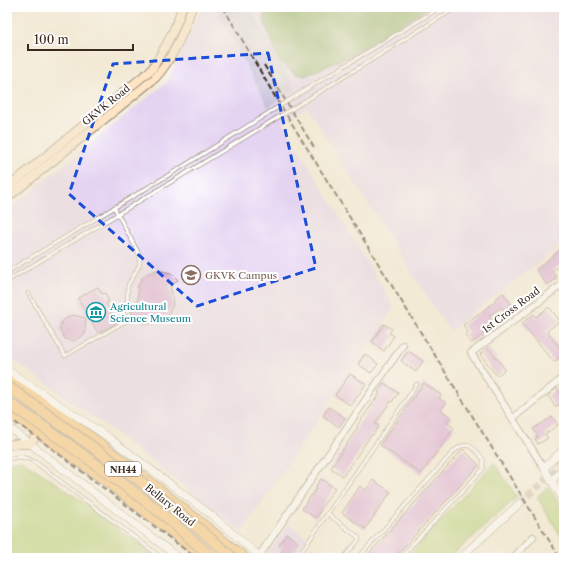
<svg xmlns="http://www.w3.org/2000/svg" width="571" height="565" viewBox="0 0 571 565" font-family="'Libre Caslon Text',serif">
<rect width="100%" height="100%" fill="#fff"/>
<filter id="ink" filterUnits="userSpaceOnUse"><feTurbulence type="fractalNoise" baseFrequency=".025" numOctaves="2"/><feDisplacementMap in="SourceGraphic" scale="8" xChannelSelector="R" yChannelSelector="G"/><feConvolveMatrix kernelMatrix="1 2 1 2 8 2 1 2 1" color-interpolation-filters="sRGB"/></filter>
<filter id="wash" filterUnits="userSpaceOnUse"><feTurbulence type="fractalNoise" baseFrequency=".012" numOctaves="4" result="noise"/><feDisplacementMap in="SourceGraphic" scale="16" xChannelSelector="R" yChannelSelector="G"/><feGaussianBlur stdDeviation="0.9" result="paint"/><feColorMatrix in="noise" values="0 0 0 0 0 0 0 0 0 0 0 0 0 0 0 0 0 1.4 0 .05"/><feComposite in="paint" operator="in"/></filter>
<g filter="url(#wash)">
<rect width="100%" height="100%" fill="#f3ead5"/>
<!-- built -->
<g fill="#e4d3f1">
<polygon points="7,7 22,7 7,19"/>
<polygon points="202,7 215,7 268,107 296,90 249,7 564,7 564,243 449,331 307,107 283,122 394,307 242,532 110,429 7,355 7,211 168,81"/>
<polygon points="288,524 308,538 293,558 273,558 267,554"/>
</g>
<!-- industrial -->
<polygon fill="#c6c0d9" points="215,7 249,7 296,90 268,107"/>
<!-- green -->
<g fill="#b4d076" stroke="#787d4a">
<polygon points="21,460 62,487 158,558 7,558 7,463 14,461"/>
<polygon points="494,463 517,497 449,558 406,558"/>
<polygon points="548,486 564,512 564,541 537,497"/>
</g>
<!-- forest -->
<polygon fill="#8fb267" stroke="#656e42" points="270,7 430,7 354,54 305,76 296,74 279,61 263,18 267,9"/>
<g id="blocks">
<!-- building -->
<g fill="#d49dd7">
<polygon points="564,247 564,262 552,271 557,278 547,285 536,270"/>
<polygon points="157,270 171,273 178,280 170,286 173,298 172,307 168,314 161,320 153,323 144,322 136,318 133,315 131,310 138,299 138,286 142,278 149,273"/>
<polygon points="98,287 102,294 105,293 109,302 106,303 117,323 98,333 78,298"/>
<polygon points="503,293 515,309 507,315 501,307 489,316 494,322 482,331 484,334 471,343 465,335 468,332 463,325 496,301 495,299"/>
<polygon points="549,307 560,321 547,331 564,354 554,362 522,323 534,314 536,317"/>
<polygon points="72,315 86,318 85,334 74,341 65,339 60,330 62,321"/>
<polygon points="384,324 392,329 389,333 394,336 384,351 372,342"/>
<polygon points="488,348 505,369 497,376 480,354"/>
<polygon points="408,351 423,361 416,372 401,361"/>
<polygon points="365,354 378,364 371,373 358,364"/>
<polygon points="350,374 366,384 351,406 335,395"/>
<polygon points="384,383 398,393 392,402 391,401 384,411 375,424 379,426 372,436 371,435 343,476 331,468 358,427 357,426 380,393 378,392"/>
<polygon points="424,383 441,395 439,398 446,403 441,410 451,417 447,423 454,428 421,474 380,445"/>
<polygon points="557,388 564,402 555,407 548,395"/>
<polygon points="329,407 345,418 339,427 323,416"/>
<polygon points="552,417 558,425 545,434 548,438 538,444 535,439 538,437 533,429"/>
<polygon points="463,449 479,465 394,558 365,558"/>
<polygon points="321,479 335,488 320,510 321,510 316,518 302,509 317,487 316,486"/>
<polygon points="373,480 391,492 365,529 342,513 360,486 366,490"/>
<polygon points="287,534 298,542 287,558 277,558 283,549 279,545"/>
<polygon points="310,551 320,558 305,558"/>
</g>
</g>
</g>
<g filter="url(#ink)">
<use href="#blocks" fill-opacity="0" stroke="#978a7a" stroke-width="1"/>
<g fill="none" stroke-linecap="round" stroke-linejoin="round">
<!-- tertiary-tunnel -->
<polyline stroke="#cec4b0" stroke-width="7" stroke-dasharray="7 3.5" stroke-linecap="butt" points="520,503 560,466"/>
<!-- service casing -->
<g stroke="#978a7a" stroke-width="4.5">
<g id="service">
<polyline points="7,8 8,7"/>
<polyline points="305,90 441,7"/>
<polyline points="313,96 457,7"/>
<polyline points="7,272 187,164 270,112"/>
<polyline points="7,281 272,121"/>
<polyline points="28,293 65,356 131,318 127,307 128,285 139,266 140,256 114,207"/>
<path d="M7 460C18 455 25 457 35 462L162 558"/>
<polyline points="328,514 358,537 359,540 343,558"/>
<polyline points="297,558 417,384"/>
<path d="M358 558 454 451C467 440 473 446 483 459V469L400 558"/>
</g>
</g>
<!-- minor casing -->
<g stroke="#978a7a" stroke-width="8">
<g id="minor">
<polyline points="513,418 564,377"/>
<polyline points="544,468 471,353 564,283"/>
<polyline points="259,556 403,345"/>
<polyline points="513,558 533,537"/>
</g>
</g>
<!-- tertiary casing -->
<g stroke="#978a7a" stroke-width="8">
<g id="tertiary">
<polyline points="7,370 108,437 211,515 262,558"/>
<polyline points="7,426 179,558"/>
<polyline points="564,449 544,468 564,501"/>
<polyline points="560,466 564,462"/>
<polyline points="551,481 564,469"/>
<polyline points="460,558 520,503"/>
</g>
</g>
<!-- secondary casing -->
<g stroke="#978a7a" stroke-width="10">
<g id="secondary">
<path d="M7 188 152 69C164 50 176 29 182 7"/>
<path d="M7 198 155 78C173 59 184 32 192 7"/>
<polyline points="7,430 31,397"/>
<polyline points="7,445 16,444 30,444 39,432"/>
</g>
</g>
<!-- trunk casing -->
<g stroke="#978a7a" stroke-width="12">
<g id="trunk">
<path d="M7 380C91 433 167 496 244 558"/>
<polyline points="7,409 108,482 206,558"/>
</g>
</g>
<!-- service -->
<use href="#service" stroke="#fff" stroke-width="3"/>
<!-- minor -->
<use href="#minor" stroke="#fff" stroke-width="6"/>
<!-- tertiary -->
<use href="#tertiary" stroke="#fff" stroke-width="7"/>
<!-- secondary -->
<use href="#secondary" stroke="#fde5c5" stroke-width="8"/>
<!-- trunk -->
<use href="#trunk" stroke="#f9bf6d" stroke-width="10"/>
<!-- rail -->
<g stroke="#3b2a1e" stroke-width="2" stroke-dasharray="6 3" stroke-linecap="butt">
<polyline points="223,7 273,93 560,558"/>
<polyline points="264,65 315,149"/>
<polyline points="7,417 31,433 196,558"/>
</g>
<!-- service-bridge casing -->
<g stroke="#978a7a" stroke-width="4.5" stroke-linecap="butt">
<g id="service-bridge">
<polyline points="270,112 305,90"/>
<polyline points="272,121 313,96"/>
</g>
</g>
<!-- trunk-bridge casing -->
<g stroke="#978a7a" stroke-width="12" stroke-linecap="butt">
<g id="trunk-bridge">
<polyline points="7,386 140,481 167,502 233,558"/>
<path d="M7 402C59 437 110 474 160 512 178 527 195 543 213 558"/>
</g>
</g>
<!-- service-bridge -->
<use href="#service-bridge" stroke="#fff" stroke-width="3"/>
<!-- trunk-bridge -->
<use href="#trunk-bridge" stroke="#f9bf6d" stroke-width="10"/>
</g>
</g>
<!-- marked area -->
<path d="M0 0H571V565H0ZM268 53 316 268 197 306 69 194 113 64Z" fill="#f3ead5" fill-opacity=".55" fill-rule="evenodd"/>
<path fill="none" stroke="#1d4ed8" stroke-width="3" stroke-dasharray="8 5" stroke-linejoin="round" d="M268 53 316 268 197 306 69 194 113 64Z"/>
<!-- icons -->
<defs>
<g id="university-ring" transform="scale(1)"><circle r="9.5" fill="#fff" stroke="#8d6e63" stroke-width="1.5"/><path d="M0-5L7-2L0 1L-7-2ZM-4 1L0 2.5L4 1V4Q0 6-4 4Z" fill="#8d6e63"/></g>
<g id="museum-ring" transform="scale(1)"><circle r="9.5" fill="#fff" stroke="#0f9aa8" stroke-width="1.5"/><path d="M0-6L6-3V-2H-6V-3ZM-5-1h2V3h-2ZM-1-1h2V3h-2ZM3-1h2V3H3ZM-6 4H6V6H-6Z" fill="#0f9aa8"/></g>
</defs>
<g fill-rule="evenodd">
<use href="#university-ring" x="191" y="275"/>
<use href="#museum-ring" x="96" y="312"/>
</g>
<g text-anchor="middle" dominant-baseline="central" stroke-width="4" stroke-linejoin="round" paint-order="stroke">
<!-- shield labels -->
<rect fill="#fff" stroke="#766a62" stroke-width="1" x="105" y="462" width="36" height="14" rx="3"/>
<g font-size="9" font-weight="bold" fill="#3b2a1e">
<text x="123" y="469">NH44</text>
</g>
<!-- street labels -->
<g font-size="10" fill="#3b2a1e" stroke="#fff">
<text transform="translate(106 105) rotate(-39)">GKVK Road</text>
<text transform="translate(511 310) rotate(-37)">1st Cross Road</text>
<text transform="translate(170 505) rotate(39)">Bellary Road</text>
</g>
<!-- education labels -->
<g font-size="10" fill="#785e54" stroke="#fff" text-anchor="start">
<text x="205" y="275">GKVK Campus</text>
</g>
<!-- culture labels -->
<g font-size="10" fill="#0d838f" stroke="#fff" text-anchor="start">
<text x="110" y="306">Agricultural<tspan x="110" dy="12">Science Museum</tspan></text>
</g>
</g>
<!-- margin -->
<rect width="571" height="565" fill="none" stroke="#fff" stroke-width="24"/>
<!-- scale -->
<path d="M28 44v6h105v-6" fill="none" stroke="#3b2a1e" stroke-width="2"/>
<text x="34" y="44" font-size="12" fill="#3b2a1e" stroke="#ffffff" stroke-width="3" paint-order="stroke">100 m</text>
</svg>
